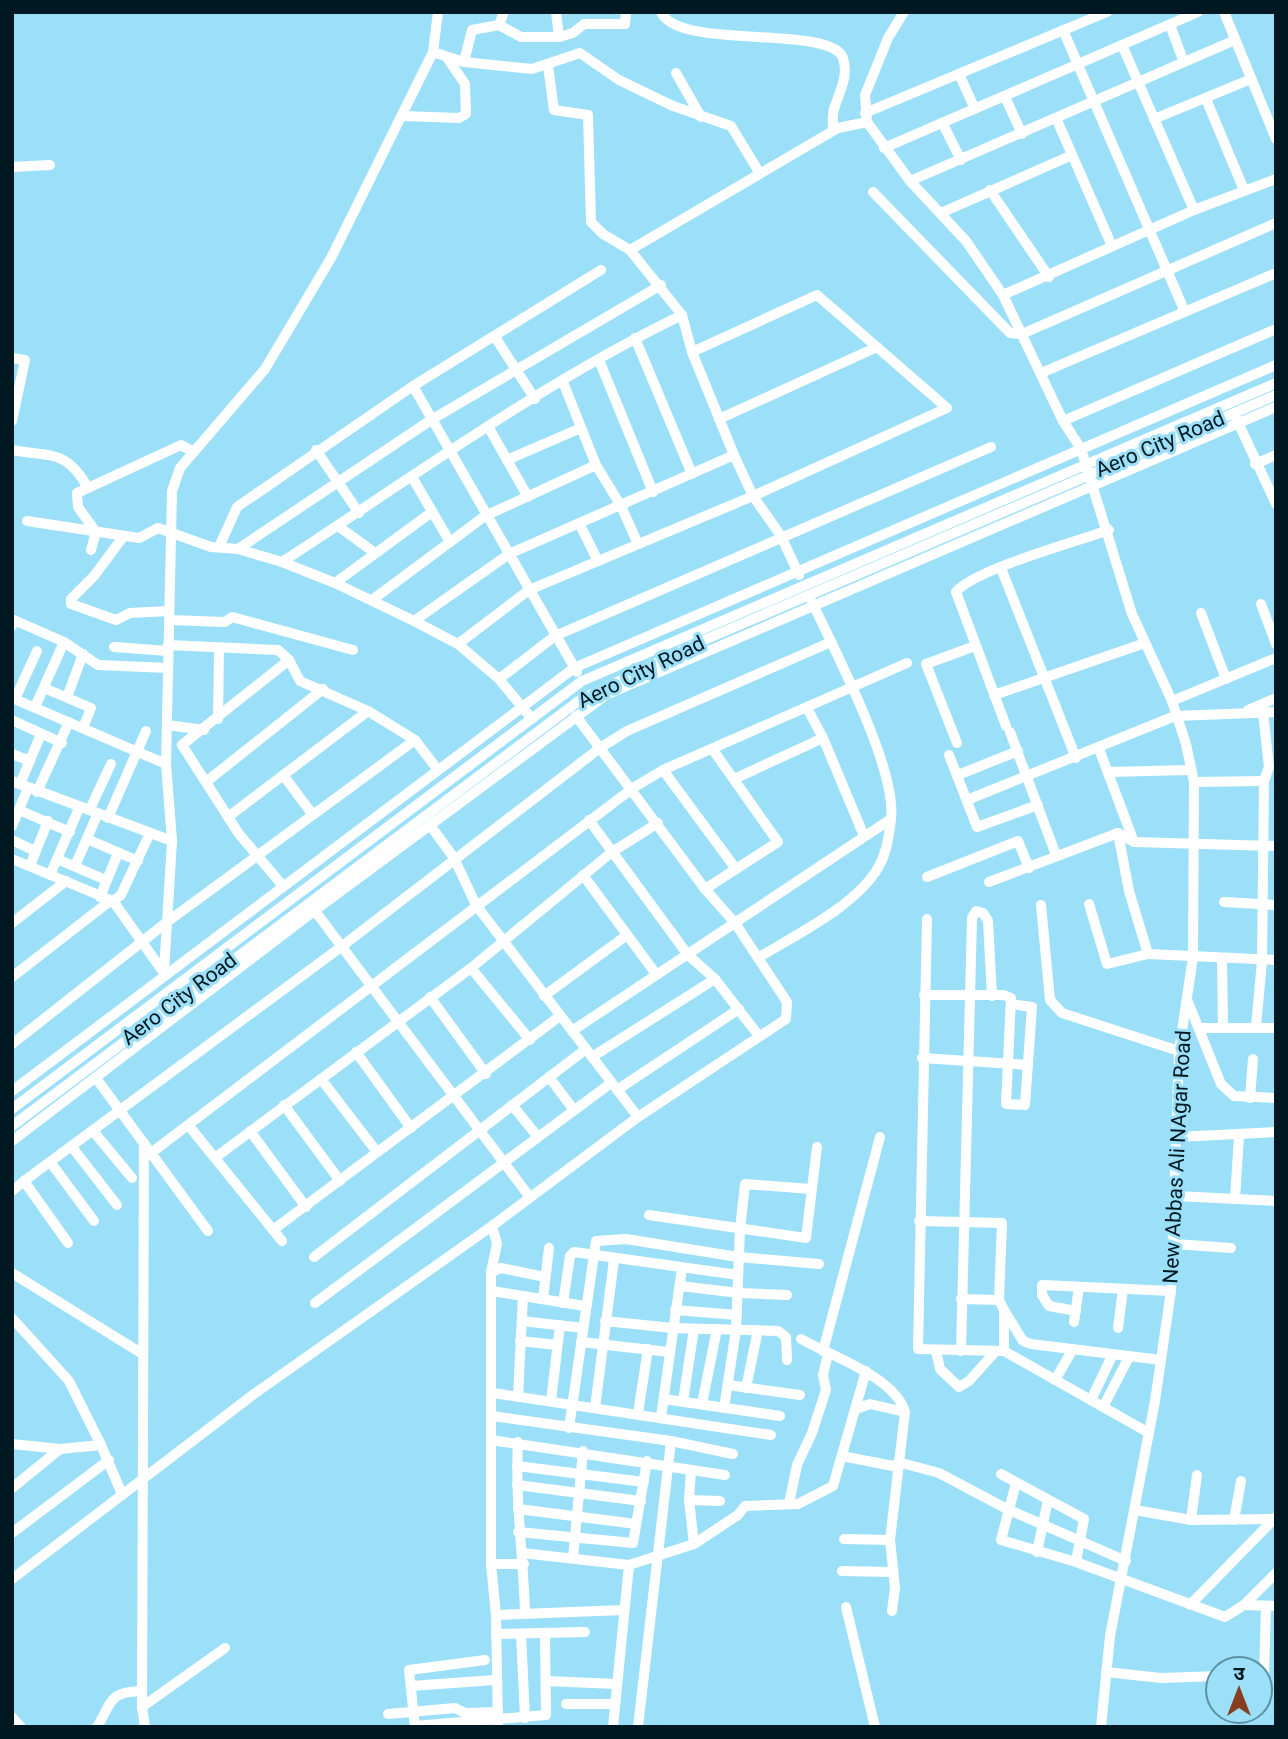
<svg xmlns="http://www.w3.org/2000/svg" width="1288" height="1739" viewBox="0 0 1288 1739" font-family="Roboto,'Noto Sans Devanagari',sans-serif">
<rect width="100%" height="100%" fill="#9be0f8"/>
<g fill="none" stroke-linecap="round" stroke-linejoin="round">
<!-- minor -->
<g stroke="#fff" stroke-width="10">
<polyline points="556,12 559,37"/>
<path d="M661 12C678 51 831 24 843 58 849 77 839 92 834 109 832 116 833 124 833 131"/>
<polyline points="904,12 888,38 865,95 867,122 910,181 966,241 1003,295 1063,421 1081,449 1132,614 1172,701 1186,744 1194,782 1193,957 1179,1051 1171,1291 1155,1401 1110,1636 1101,1727"/>
<polyline points="1224,12 1276,139"/>
<polyline points="499,25 521,37 559,37 573,33 584,24 625,24 626,12"/>
<polyline points="1170,25 1183,60"/>
<polyline points="1063,30 1185,312"/>
<polyline points="1122,45 1194,210"/>
<polyline points="433,52 464,62 532,69 580,53 619,80 673,106 731,126 759,172"/>
<polyline points="464,62 472,30 499,25 504,12"/>
<polyline points="548,66 554,110 588,115 591,222 603,234 630,250 682,315 692,352 734,455 753,496 781,536 799,575"/>
<polyline points="676,73 701,117"/>
<polyline points="959,74 975,109"/>
<polyline points="1005,97 1022,134"/>
<polyline points="1206,99 1244,190"/>
<polyline points="865,113 1107,12"/>
<polyline points="403,116 459,118 466,114 465,84 448,59"/>
<polyline points="1056,118 1112,246"/>
<polyline points="1154,119 1251,79"/>
<polyline points="943,124 961,160"/>
<polyline points="884,148 1198,12"/>
<polyline points="12,167 50,165"/>
<polyline points="910,181 1235,40"/>
<polyline points="990,190 1049,277"/>
<polyline points="873,192 1010,333 1022,334 1276,223"/>
<polyline points="943,212 1070,156"/>
<polyline points="630,250 838,128 867,122"/>
<polyline points="1003,295 1194,210 1276,179"/>
<polyline points="495,337 535,399"/>
<polyline points="635,338 692,474"/>
<polyline points="12,358 25,360 12,421"/>
<polyline points="599,360 653,492"/>
<polyline points="1041,373 1276,273"/>
<polyline points="563,382 596,465 621,506 638,544"/>
<polyline points="413,386 577,672"/>
<polyline points="1236,418 1276,504"/>
<polyline points="719,419 877,347"/>
<polyline points="1063,421 1276,329"/>
<polyline points="489,428 528,497"/>
<path d="M12 450C52 457 67 450 88 488L77 493 78 507 96 532 91 550"/>
<polyline points="316,450 359,513"/>
<polyline points="507,460 581,428"/>
<polyline points="1255,464 1276,455"/>
<polyline points="412,477 450,542"/>
<polyline points="88,488 181,445 194,452"/>
<polyline points="27,521 139,538 158,528 211,547 238,549 282,562 335,583 414,621 458,644 499,679 532,719"/>
<polyline points="579,523 598,561"/>
<polyline points="338,526 375,553"/>
<polyline points="123,537 94,576 71,599 71,604 116,620 130,613 169,611"/>
<polyline points="219,547 237,507 413,386 601,270"/>
<polyline points="238,549 431,420 661,285"/>
<path d="M282 562C413 477 542 383 682 315"/>
<polyline points="1001,568 1076,758"/>
<polyline points="335,583 432,512"/>
<polyline points="372,600 485,516 596,465"/>
<polyline points="1261,604 1276,644"/>
<polyline points="1201,613 1226,679"/>
<polyline points="169,620 225,622 232,617 353,650"/>
<polyline points="414,621 509,554 734,455"/>
<polyline points="12,626 14,620 64,642 98,665 168,668"/>
<polyline points="458,644 529,590 753,496 947,408 817,295 692,352"/>
<polyline points="168,645 278,650 289,660 300,681 368,711 415,740 438,770"/>
<polyline points="114,647 168,651"/>
<polyline points="499,679 555,636 991,447"/>
<polyline points="44,688 91,708 83,728"/>
<polyline points="994,695 1145,643"/>
<polyline points="67,697 83,654"/>
<polyline points="12,698 166,764"/>
<polyline points="15,699 37,651"/>
<polyline points="1172,701 1276,658"/>
<polyline points="35,707 64,642"/>
<polyline points="807,708 823,738 864,836"/>
<polyline points="1248,710 1276,698"/>
<polyline points="218,719 219,648"/>
<polyline points="14,721 62,743"/>
<polyline points="167,725 204,730"/>
<path d="M1006 726 956 592C973 570 1078 541 1109 530"/>
<polyline points="1010,732 1056,855"/>
<polyline points="957,743 926,664 975,646"/>
<polyline points="1099,749 1134,842"/>
<polyline points="12,754 30,761"/>
<polyline points="949,755 977,827 1038,805"/>
<polyline points="663,770 736,869"/>
<polyline points="1108,772 1189,770"/>
<polyline points="283,775 313,815"/>
<polyline points="958,775 1018,751"/>
<polyline points="734,779 823,738"/>
<polyline points="12,781 172,841"/>
<polyline points="206,782 323,689"/>
<polyline points="1194,782 1264,781"/>
<polyline points="20,784 41,734"/>
<polyline points="37,792 69,722"/>
<polyline points="967,800 1175,716 1276,712"/>
<polyline points="90,809 111,764"/>
<polyline points="19,810 70,832"/>
<polyline points="228,817 368,711"/>
<polyline points="108,818 146,731"/>
<polyline points="589,820 688,955 715,979 759,1036"/>
<polyline points="430,825 454,858 476,905 638,1117"/>
<polyline points="12,826 28,788"/>
<polyline points="1118,833 1129,891 1148,954 1276,960"/>
<polyline points="87,839 138,861"/>
<polyline points="12,840 35,851"/>
<polyline points="12,859 113,901 121,895 150,833"/>
<polyline points="57,859 106,880"/>
<polyline points="30,866 48,821"/>
<polyline points="75,866 98,813"/>
<polyline points="50,875 80,806"/>
<polyline points="583,875 656,974"/>
<polyline points="927,877 1018,841 1029,868"/>
<polyline points="989,882 1118,833 1134,842 1276,846"/>
<polyline points="283,886 239,834 182,745 289,660"/>
<polyline points="705,889 778,842 713,750"/>
<polyline points="100,897 118,853"/>
<polyline points="113,901 164,973"/>
<polyline points="1224,902 1276,905"/>
<polyline points="1089,904 1107,964 1148,954"/>
<polyline points="1041,905 1050,1000 1062,1013 1179,1051"/>
<polyline points="312,907 529,1196"/>
<polyline points="927,919 918,1349 1004,1351"/>
<polyline points="12,923 66,881"/>
<path d="M758 958C795 935 858 905 879 866 887 852 889 835 891 819"/>
<polyline points="1222,958 1223,1027"/>
<polyline points="471,968 530,1040"/>
<polyline points="164,971 172,841 166,764 172,491 180,468 265,369 331,258 433,52 438,12"/>
<polyline points="12,977 110,901"/>
<polyline points="924,995 1004,995 1011,998 1006,1104 1025,1105 1032,1007 1011,1004"/>
<polyline points="544,996 627,935"/>
<polyline points="430,997 486,1074"/>
<polyline points="1188,1002 1221,1084 1234,1096 1276,1098"/>
<polyline points="1256,1027 1262,961 1264,781 1269,767 1263,712"/>
<polyline points="1200,1028 1276,1028"/>
<path d="M572 1031 891 819C897 769 835 651 812 602"/>
<polyline points="12,1044 167,922 415,740"/>
<polyline points="356,1052 411,1128"/>
<polyline points="592,1057 715,979"/>
<polyline points="922,1058 1028,1065"/>
<polyline points="549,1077 574,1110"/>
<polyline points="96,1078 208,1231"/>
<polyline points="321,1079 377,1152"/>
<polyline points="617,1090 739,1009"/>
<polyline points="12,1091 574,668 1276,365"/>
<polyline points="1250,1098 1253,1059"/>
<polyline points="284,1105 340,1181"/>
<polyline points="512,1105 538,1137"/>
<polyline points="12,1109 582,681 1276,383"/>
<polyline points="12,1126 580,700 695,644 1276,395"/>
<polyline points="189,1126 282,1241"/>
<polyline points="93,1131 132,1178"/>
<polyline points="250,1131 306,1207"/>
<polyline points="1177,1137 1276,1132"/>
<polyline points="12,1141 314,911 606,695 1276,407"/>
<polyline points="144,1143 142,1707 145,1727"/>
<polyline points="72,1147 117,1205"/>
<polyline points="151,1153 633,788 663,770 907,663"/>
<polyline points="216,1157 471,968 612,852 658,823"/>
<polyline points="51,1163 94,1221"/>
<polyline points="12,1191 24,1181"/>
<polyline points="1176,1196 1276,1201"/>
<polyline points="1235,1199 1239,1136"/>
<polyline points="649,1215 806,1238 817,1147"/>
<polyline points="919,1221 1002,1223 999,1300 1004,1310 1004,1351 1149,1433"/>
<polyline points="492,1226 497,1244 491,1272 491,1564 496,1615 498,1727"/>
<polyline points="273,1230 560,1016"/>
<polyline points="68,1243 24,1181 341,947 600,748 627,731 831,642"/>
<polyline points="1175,1244 1231,1248"/>
<polyline points="314,1257 586,1049"/>
<polyline points="491,1272 501,1268 545,1277"/>
<polyline points="12,1273 141,1353"/>
<polyline points="680,1286 739,1293 787,1295"/>
<polyline points="492,1291 585,1306"/>
<polyline points="543,1299 549,1248"/>
<polyline points="961,1299 999,1300"/>
<polyline points="315,1303 611,1083"/>
<polyline points="563,1303 570,1256 574,1252 738,1275"/>
<polyline points="675,1310 737,1315"/>
<polyline points="1004,1310 1023,1341 1031,1344 1161,1360"/>
<polyline points="1076,1311 1049,1306 1042,1295 1042,1285 1171,1291"/>
<polyline points="12,1318 69,1381 101,1445"/>
<polyline points="522,1321 583,1328"/>
<polyline points="605,1321 672,1328 778,1331 786,1337 787,1360"/>
<polyline points="1074,1322 1079,1287"/>
<polyline points="1118,1328 1123,1289"/>
<path d="M801 1339C831 1356 895 1377 905 1412L890 1540 895 1588 892 1611"/>
<polyline points="520,1341 557,1345"/>
<polyline points="581,1342 669,1352"/>
<polyline points="823,1351 880,1137"/>
<polyline points="936,1351 940,1369 959,1387 969,1381 995,1352"/>
<polyline points="961,1351 972,918 976,911 983,913 988,921 992,996"/>
<polyline points="1055,1380 1073,1349"/>
<polyline points="728,1385 800,1395"/>
<polyline points="746,1388 758,1330"/>
<polyline points="493,1393 771,1435"/>
<polyline points="518,1397 523,1296"/>
<polyline points="664,1399 780,1416"/>
<polyline points="1091,1400 1112,1356"/>
<polyline points="551,1401 560,1325"/>
<polyline points="683,1401 694,1329"/>
<polyline points="702,1404 717,1329"/>
<polyline points="1103,1407 1129,1357"/>
<polyline points="595,1408 614,1260"/>
<polyline points="724,1408 736,1330 740,1229 745,1184 811,1189"/>
<polyline points="856,1409 870,1404 905,1412"/>
<polyline points="638,1413 648,1349"/>
<polyline points="492,1416 671,1441 733,1454"/>
<polyline points="661,1417 682,1268"/>
<polyline points="569,1428 596,1241 626,1239 738,1257 819,1264"/>
<polyline points="491,1440 725,1475"/>
<path d="M518 1442C515 1499 523 1555 525 1611"/>
<polyline points="12,1444 60,1449 101,1445 122,1494"/>
<polyline points="842,1456 898,1467"/>
<polyline points="898,1462 939,1473 1007,1509 1126,1561"/>
<polyline points="517,1466 644,1482"/>
<polyline points="691,1470 689,1500 694,1544"/>
<polyline points="1001,1474 1084,1519 1076,1562"/>
<polyline points="1016,1483 1001,1540 1076,1562 1225,1617 1244,1605 1276,1573"/>
<polyline points="517,1485 641,1501"/>
<polyline points="12,1488 60,1449"/>
<polyline points="689,1500 720,1501"/>
<polyline points="789,1504 797,1465 812,1433 826,1390 823,1375 828,1354"/>
<polyline points="518,1509 636,1524"/>
<polyline points="1135,1510 1191,1520 1276,1519"/>
<polyline points="1191,1520 1197,1475"/>
<polyline points="1234,1520 1241,1481"/>
<polyline points="518,1532 633,1543 647,1461"/>
<polyline points="12,1533 109,1460"/>
<polyline points="844,1539 890,1540"/>
<polyline points="1037,1552 1048,1500"/>
<polyline points="522,1553 629,1565 694,1544 738,1515 745,1506 798,1504 833,1486 866,1371"/>
<polyline points="573,1558 583,1451"/>
<polyline points="491,1564 524,1564"/>
<polyline points="842,1571 893,1572"/>
<polyline points="12,1579 254,1394 492,1226 638,1117 786,1019 787,1002 735,923 705,889 576,716"/>
<polyline points="1190,1605 1276,1517"/>
<polyline points="1244,1605 1276,1606"/>
<polyline points="846,1607 875,1727"/>
<polyline points="496,1615 624,1610"/>
<polyline points="496,1634 585,1632"/>
<polyline points="521,1634 525,1718"/>
<polyline points="1106,1672 1161,1678 1218,1676"/>
<polyline points="1264,1675 1266,1606"/>
<polyline points="546,1681 616,1684"/>
<polyline points="411,1686 495,1680"/>
<polyline points="566,1704 614,1704"/>
<polyline points="142,1707 225,1648"/>
<polyline points="388,1714 455,1708 465,1713 498,1712"/>
<polyline points="12,1717 21,1727"/>
<polyline points="415,1726 546,1715 545,1633"/>
<path d="M97 1727C113 1700 109 1692 142 1691"/>
<polyline points="415,1727 409,1670 485,1660"/>
<polyline points="613,1727 629,1565"/>
<polyline points="638,1727 671,1441"/>
</g>
</g>
<g text-anchor="middle" dominant-baseline="central" stroke-width="6" stroke-linejoin="round" paint-order="stroke">
<!-- street labels -->
<g font-size="21" fill="#001821" stroke="#9be0f8">
<text transform="translate(1160 444) rotate(-23)">Aero City Road</text>
<text transform="translate(641 672) rotate(-26)">Aero City Road</text>
<text transform="translate(179 999) rotate(-37)">Aero City Road</text>
<text transform="translate(1177 1157) rotate(-87)">New Abbas Ali NAgar Road</text>
</g>
</g>
<!-- border -->
<rect width="1288" height="1739" fill="none" stroke="#001821" stroke-width="28"/>
<!-- north arrow -->
<g transform="translate(1239 1690)"><circle r="33" fill="#9be0f8" stroke="#5d90a2" stroke-width="2"/>
<path d="M0-5L12 26L0 18L-12 26Z" fill="#863d20"/>
<text y="-10" font-size="19" font-weight="bold" text-anchor="middle" fill="#001821">उ</text>
</g>
</svg>
